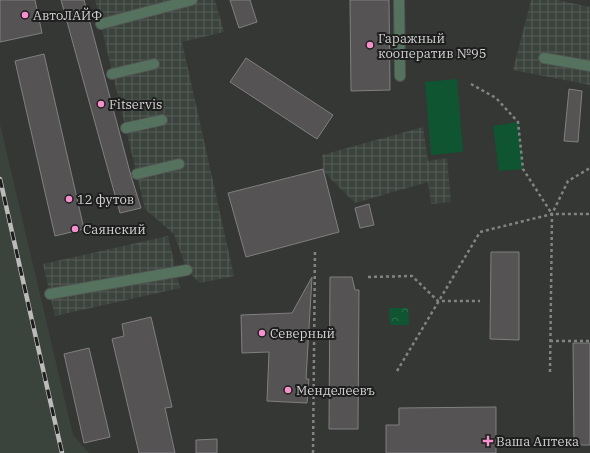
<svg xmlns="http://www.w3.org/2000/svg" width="590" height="453" viewBox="0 0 590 453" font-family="'IBM Plex Serif',serif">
<defs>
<pattern id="industrial-grid" width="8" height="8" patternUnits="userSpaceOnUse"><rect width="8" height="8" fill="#3b433d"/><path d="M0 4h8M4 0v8" fill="none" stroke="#565d58"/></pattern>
<pattern id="park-crowns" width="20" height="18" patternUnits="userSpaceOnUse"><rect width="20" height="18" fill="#0f5532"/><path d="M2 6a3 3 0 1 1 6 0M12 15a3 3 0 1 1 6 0" fill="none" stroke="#316d4f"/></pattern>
</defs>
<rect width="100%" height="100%" fill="#353735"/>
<!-- built -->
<polygon fill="#3b433d" points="0,124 73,435 89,453 0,453"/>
<!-- industrial -->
<g fill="url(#industrial-grid)">
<polygon points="95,0 215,0 224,32 182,42 234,276 200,283 187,270 174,234 145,209"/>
<polygon points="531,0 557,0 590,7 590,85 513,70"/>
<polygon points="423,127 428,161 447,158 451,202 431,204 428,182 355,203 323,171 322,155"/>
<polygon points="168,236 180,288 55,316 43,264"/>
</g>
<!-- park -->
<polygon fill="url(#park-crowns)" points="389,308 408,308 409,325 390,325"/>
<!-- pitch -->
<g fill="#0f5532">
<polygon points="457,79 463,152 431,155 425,82"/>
<polygon points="518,122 523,169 499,171 493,126"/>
</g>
<!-- building -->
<g fill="#555354" stroke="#817f80">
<polygon points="0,0 35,0 42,33 0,42"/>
<polygon points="61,0 84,0 131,176 141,208 120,213"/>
<polygon points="230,0 250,0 257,22 239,28"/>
<polygon points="350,0 389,0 390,90 351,91"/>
<polygon points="44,54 84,229 55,236 15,61"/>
<polygon points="246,58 333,115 317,139 230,82"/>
<polygon points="569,89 582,91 578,142 564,141"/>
<polygon points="323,169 339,232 246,257 228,193"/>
<polygon points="369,204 374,225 360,228 355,208"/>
<polygon points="491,252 519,252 519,340 490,339"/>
<polygon points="312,277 306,379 309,379 307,403 267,401 269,352 242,353 241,315 292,313"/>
<polygon points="330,277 352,277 355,290 359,290 358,429 329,429"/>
<polygon points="151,317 172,407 165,408 175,453 139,453 112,339 124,336 122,324"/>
<polygon points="573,343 590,343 590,445 574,445"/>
<polygon points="89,348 110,437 84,443 64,354"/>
<polygon points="496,407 496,453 386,453 386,425 399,425 399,408"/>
<polygon points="217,439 217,453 196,453 196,440"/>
</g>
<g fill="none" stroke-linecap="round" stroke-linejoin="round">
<!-- minor casing -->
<g stroke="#515351" stroke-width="12">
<g id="minor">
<polyline points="399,0 400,76"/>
<polyline points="101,24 192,0"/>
<polyline points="544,58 590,66"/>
<polyline points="112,74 154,64"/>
<polyline points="126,128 162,120"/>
<polyline points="137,174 179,164"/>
<polyline points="50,294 187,270"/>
</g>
</g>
<!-- path -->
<g stroke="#828482" stroke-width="2.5" stroke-dasharray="3 3" stroke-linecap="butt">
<polyline points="471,84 496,98 518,122 523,169 552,214"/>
<polyline points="368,277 412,276 438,301 480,301"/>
<polyline points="550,341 590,341"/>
<polyline points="397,371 480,232 552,214 590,214"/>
<polyline points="550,372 552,214 568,181 590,168"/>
<polyline points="313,453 315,250"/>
</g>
<!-- minor -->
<use href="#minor" stroke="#54725e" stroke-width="10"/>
<!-- rail casing -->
<g stroke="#babbba" stroke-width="4.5">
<polyline id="rail" points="0,179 62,453"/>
</g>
<!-- rail -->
<use href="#rail" stroke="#1d1e1d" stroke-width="3" stroke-dasharray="9" stroke-linecap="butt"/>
</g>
<!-- markers -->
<g fill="#f790ce" stroke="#1d1e1d" stroke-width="1.5">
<circle cx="25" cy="15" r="4"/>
<circle cx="370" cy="45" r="4"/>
<circle cx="101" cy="104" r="4"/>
<circle cx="69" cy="199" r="4"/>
<circle cx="75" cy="229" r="4"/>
<circle cx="262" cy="333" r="4"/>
<circle cx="288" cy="390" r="4"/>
<path d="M486 435h4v4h4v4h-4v4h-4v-4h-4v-4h4z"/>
</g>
<g text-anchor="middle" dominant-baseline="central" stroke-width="4" stroke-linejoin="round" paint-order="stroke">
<!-- poi labels -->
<g font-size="13" fill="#d2d3d2" stroke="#1d1e1d" text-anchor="start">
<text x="33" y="15">АвтоЛАЙФ</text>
<text x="378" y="38">Гаражный<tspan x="378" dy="15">кооператив №95</tspan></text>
<text x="109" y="104">Fitservis</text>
<text x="77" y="199">12 футов</text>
<text x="83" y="229">Саянский</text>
<text x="270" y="333">Северный</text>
<text x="296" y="390">Менделеевъ</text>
<text x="496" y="441">Ваша Аптека</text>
</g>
</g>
</svg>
